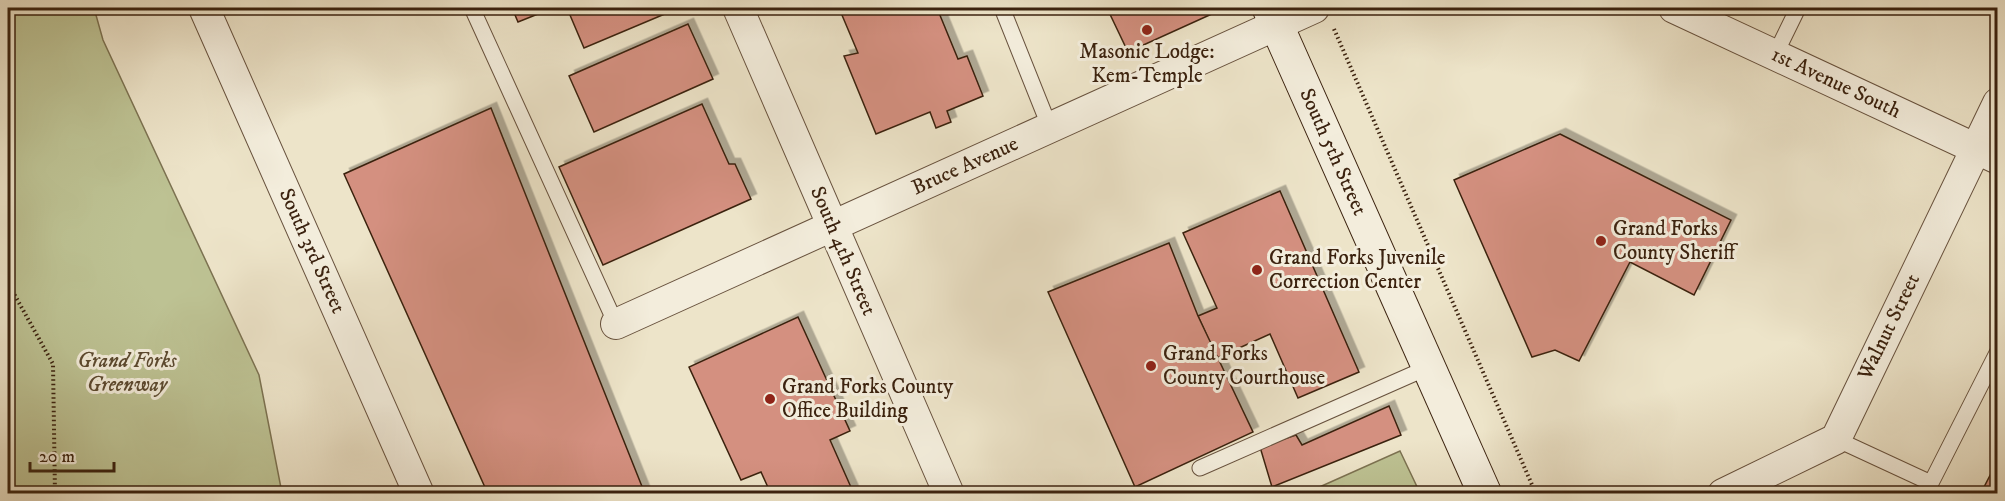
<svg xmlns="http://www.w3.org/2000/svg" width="2005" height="501" viewBox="0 0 2005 501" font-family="'IM FELL DW Pica',serif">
<defs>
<filter id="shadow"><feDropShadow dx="5.5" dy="-5.5" stdDeviation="0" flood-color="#0004"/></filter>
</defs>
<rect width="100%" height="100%" fill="#ede4c9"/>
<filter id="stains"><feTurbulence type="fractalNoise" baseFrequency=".00333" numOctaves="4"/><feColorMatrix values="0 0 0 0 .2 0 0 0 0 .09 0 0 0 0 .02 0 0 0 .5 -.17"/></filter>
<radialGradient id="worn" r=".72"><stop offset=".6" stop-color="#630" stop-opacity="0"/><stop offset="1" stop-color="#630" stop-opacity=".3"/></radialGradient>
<!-- green -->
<g fill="#bdc293" stroke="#7c7251" stroke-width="1.5">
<polygon points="8,8 94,8 103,40 259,375 282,493 8,493"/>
<polygon points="1400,451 1420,493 1306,493"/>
</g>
<!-- building -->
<g fill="#d49080" stroke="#3b220f" stroke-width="1.5" filter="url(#shadow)">
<polygon points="512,8 553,8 518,22"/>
<polygon points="567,8 679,8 584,48"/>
<polygon points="839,8 937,8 958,59 967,56 983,96 947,111 951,122 936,128 930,112 876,134 844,56 858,53"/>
<polygon points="1107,8 1225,8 1128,52"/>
<polygon points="688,24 713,79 594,132 569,76"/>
<polygon points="702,104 729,164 735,164 751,199 603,265 559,167"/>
<polygon points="491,108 645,494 488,494 344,174"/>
<polygon points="1560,134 1731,220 1694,295 1630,262 1579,361 1555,350 1532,357 1454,180"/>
<polygon points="1280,191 1359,372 1298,398 1270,334 1217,358 1198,316 1217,308 1183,233"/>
<polygon points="1169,243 1198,316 1253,432 1135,487 1048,292"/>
<polygon points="798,317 850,431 830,440 854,494 771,494 761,472 741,480 689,367"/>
<polygon points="1389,406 1401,435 1272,487 1260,447 1296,435 1302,445"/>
<polygon points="1998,460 1998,494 1992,494 1983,489"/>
</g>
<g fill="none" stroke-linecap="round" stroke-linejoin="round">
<!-- lane casing -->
<g stroke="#68523e" stroke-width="17">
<g id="lane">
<polyline points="472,8 616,324"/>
<polyline points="1002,8 1050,128"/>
<polyline points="1775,55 1798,8"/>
<polyline points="1836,439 1931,483 1998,351"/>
<polyline points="1200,468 1429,367"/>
</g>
</g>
<!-- street casing -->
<g stroke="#68523e" stroke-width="32">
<g id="street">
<polyline points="204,8 419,494"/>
<polyline points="738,8 949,494"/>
<polyline points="1674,8 1998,159"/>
<polyline points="616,324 1314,8"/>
<polyline points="1723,494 1836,439 1998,103"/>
</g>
</g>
<!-- secondary casing -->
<g stroke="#3b220f" stroke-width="35">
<polyline id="secondary" points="1269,8 1485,494"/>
</g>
<!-- path -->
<g stroke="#3b220f" stroke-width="4" stroke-dasharray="1.5 3" stroke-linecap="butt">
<polyline points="1334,29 1536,494"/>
<polyline points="8,283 53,364 55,494"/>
</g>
<!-- lane -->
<use href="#lane" stroke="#f3eddc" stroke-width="15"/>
<!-- street -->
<use href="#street" stroke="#f3eddc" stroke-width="30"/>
<!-- secondary -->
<use href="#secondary" stroke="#f3eddc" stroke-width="33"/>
</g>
<!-- markers -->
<g fill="#8f2418" stroke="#f3eddc" stroke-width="2">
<circle cx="1147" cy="30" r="6"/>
<circle cx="1601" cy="241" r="6"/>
<circle cx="1257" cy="270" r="6"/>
<circle cx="1151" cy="366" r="6"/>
<circle cx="770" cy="399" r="6"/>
</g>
<g text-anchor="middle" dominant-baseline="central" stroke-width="6" stroke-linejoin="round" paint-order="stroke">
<!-- poi labels -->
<g font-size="21" fill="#3b220f" stroke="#f3eddc" text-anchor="start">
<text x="1147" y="52" text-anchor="middle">Masonic Lodge:<tspan x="1147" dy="24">Kem-Temple</tspan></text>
<text x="1613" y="229">Grand Forks<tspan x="1613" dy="24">County Sheriff</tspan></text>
<text x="1269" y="258">Grand Forks Juvenile<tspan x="1269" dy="24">Correction Center</tspan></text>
<text x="1163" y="354">Grand Forks<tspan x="1163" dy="24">County Courthouse</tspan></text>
<text x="782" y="387">Grand Forks County<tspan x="782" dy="24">Office Building</tspan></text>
</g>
<!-- street labels -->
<g font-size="21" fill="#3b220f" stroke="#f3eddc">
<text transform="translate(1836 83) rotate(25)">1st Avenue South</text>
<text transform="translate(1333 152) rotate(66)">South 5th Street</text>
<text transform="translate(965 166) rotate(-24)">Bruce Avenue</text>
<text transform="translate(312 251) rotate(66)">South 3rd Street</text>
<text transform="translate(843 251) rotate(67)">South 4th Street</text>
<text transform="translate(1889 327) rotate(-64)">Walnut Street</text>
</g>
<!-- park labels -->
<g font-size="21" font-style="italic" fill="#5c4a30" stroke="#f3eddc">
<text x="127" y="361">Grand Forks<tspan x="127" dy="24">Greenway</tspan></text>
</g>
</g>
<!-- margin -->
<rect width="2005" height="501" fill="none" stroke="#ede4c9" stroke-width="30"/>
<rect x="9" y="9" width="1987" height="483" fill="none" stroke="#3b220f" stroke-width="3"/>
<rect x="15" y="15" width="1975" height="471" fill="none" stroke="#3b220f" stroke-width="1.5"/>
<!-- scale -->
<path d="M30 462v9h84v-9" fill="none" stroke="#3b220f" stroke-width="3"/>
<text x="39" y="462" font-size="18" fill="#3b220f" stroke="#f3eddc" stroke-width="4.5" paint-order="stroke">20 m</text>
<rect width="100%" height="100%" filter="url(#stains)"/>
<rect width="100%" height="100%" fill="url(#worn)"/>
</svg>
